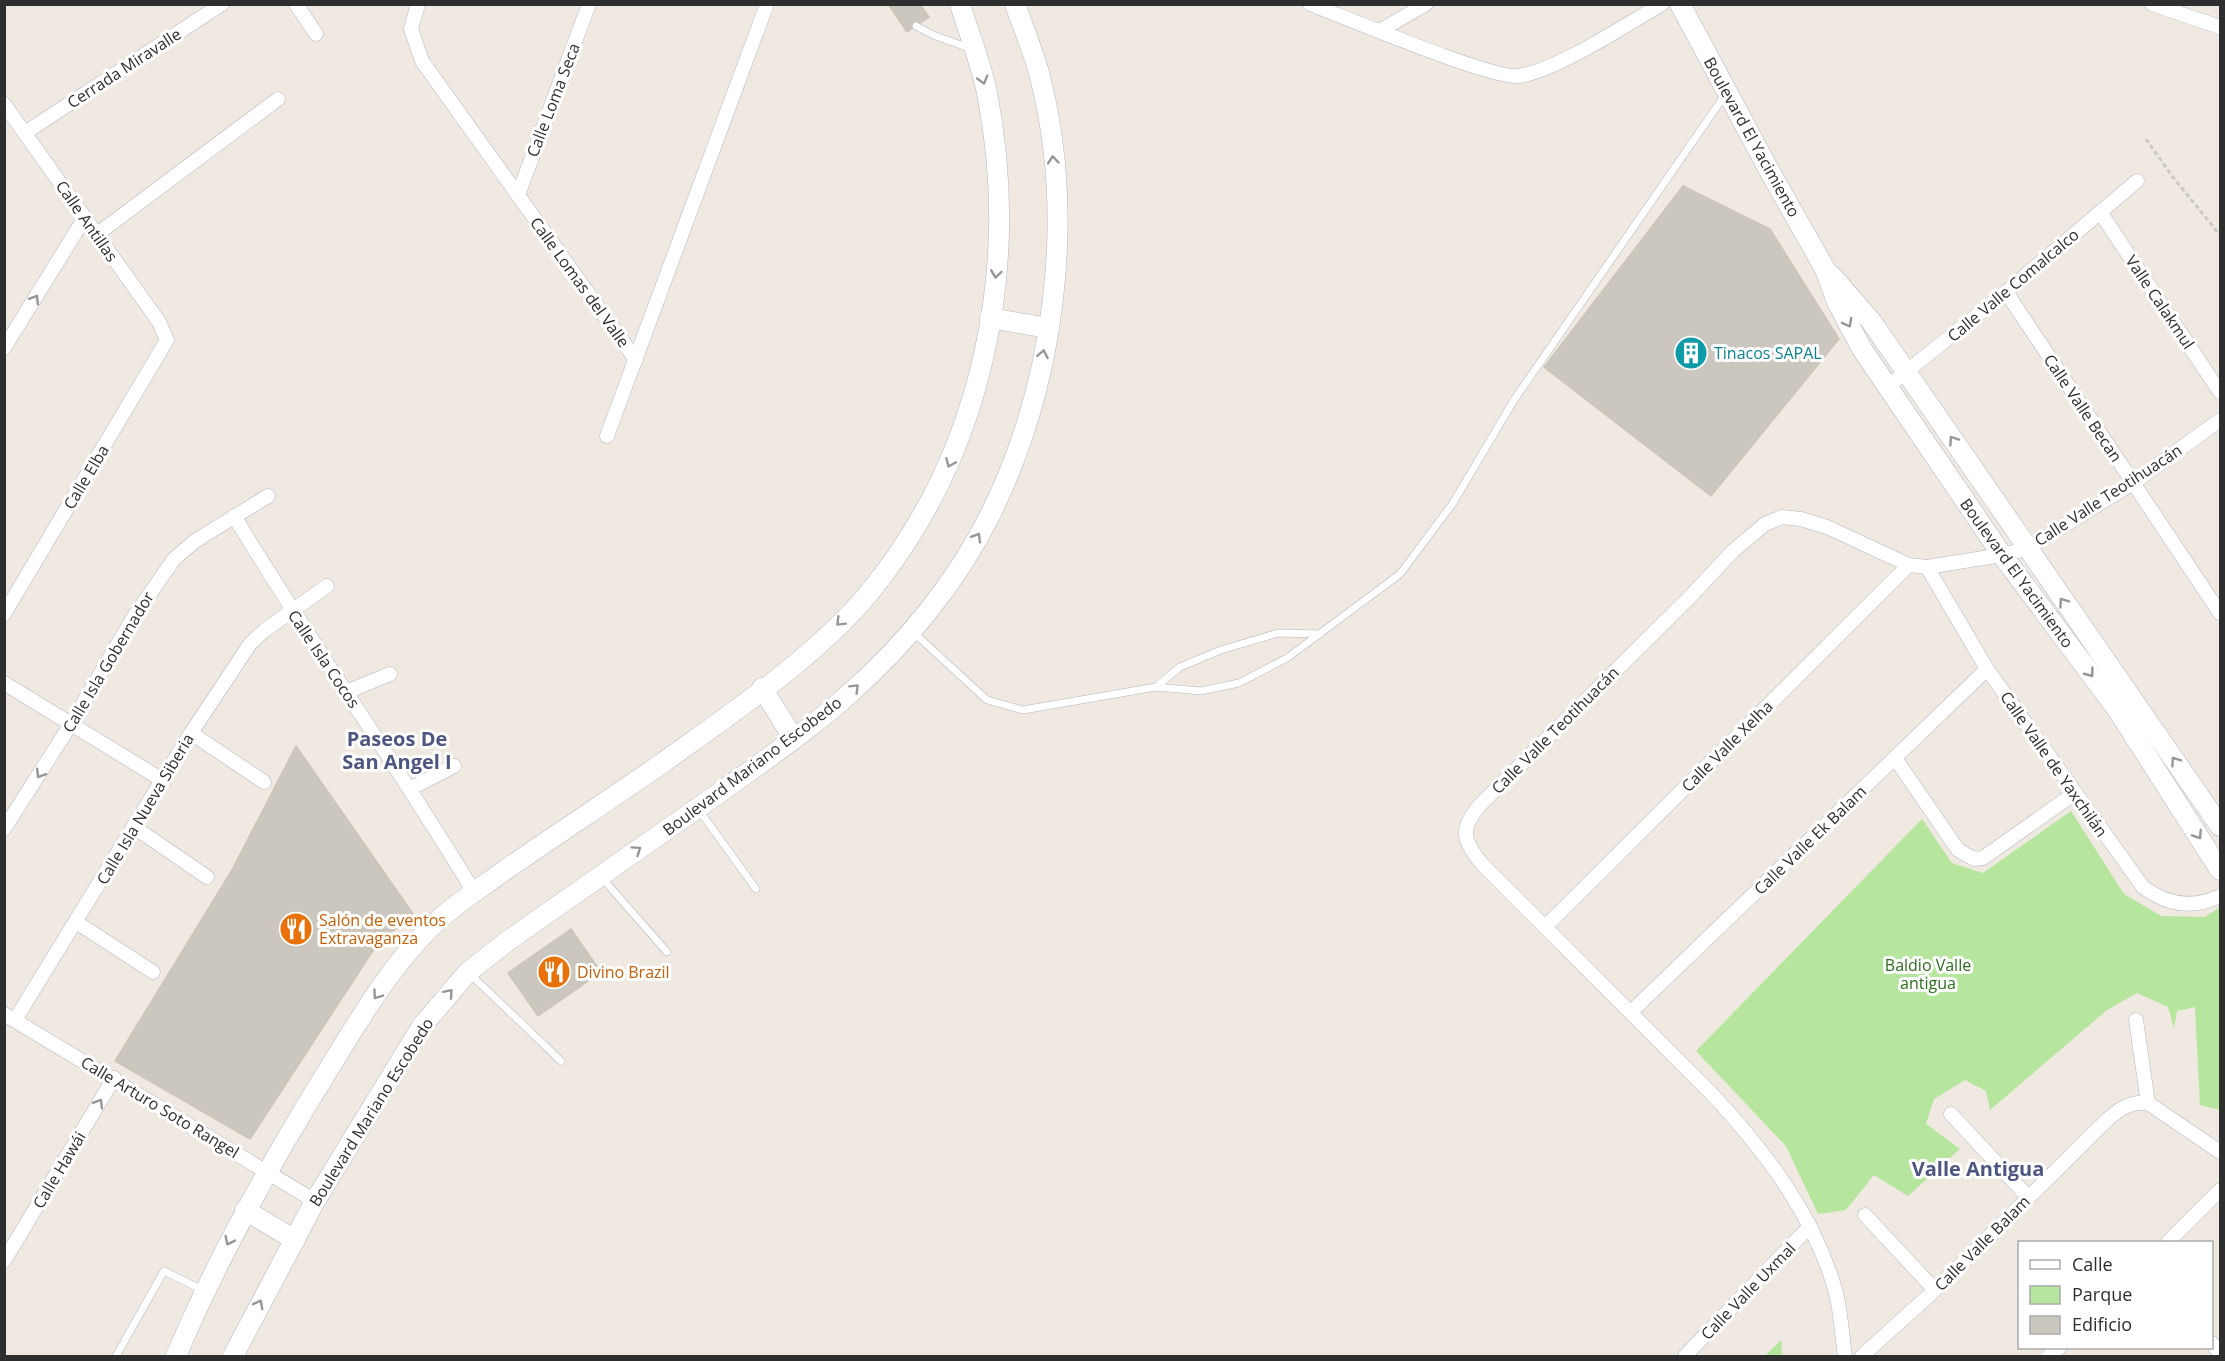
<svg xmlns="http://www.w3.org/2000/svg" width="2225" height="1361" viewBox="0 0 2225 1361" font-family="'Open Sans',sans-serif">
<rect width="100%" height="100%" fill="#efe9e1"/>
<!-- green -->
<g fill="#b6e59e">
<polygon points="2071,811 2124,894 2161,916 2205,917 2220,907 2220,1110 2200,1105 2195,1007 2177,1011 2174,1028 2168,1007 2137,993 2107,1010 1990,1110 1986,1091 1965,1080 1934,1099 1926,1124 1960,1149 1908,1196 1874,1175 1846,1210 1818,1214 1786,1146 1696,1051 1922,819 1952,863 1983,873"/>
<polygon points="1781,1340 1782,1356 1765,1356"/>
</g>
<!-- building -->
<g fill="#cbc7bf" stroke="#cbc5ba" stroke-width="1.5">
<polygon points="888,4 920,4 929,17 907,32"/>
<polygon points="1683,186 1770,229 1839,339 1711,496 1544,367"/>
<polygon points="296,746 414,915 378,943 250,1139 115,1061 232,870"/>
<polygon points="571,929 601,972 538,1016 508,973"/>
</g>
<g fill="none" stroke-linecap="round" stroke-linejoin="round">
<!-- lane casing -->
<g stroke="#b4b7c1" stroke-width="8">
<g id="lane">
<polyline points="916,26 933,35 972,49"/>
<polyline points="912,631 987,700 1023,710 1156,687 1201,691 1239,683 1287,658 1400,574 1453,503 1514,400 1725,95"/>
<polyline points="1156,687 1180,667 1221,650 1278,633 1320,634"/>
<polyline points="699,810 756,889"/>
<polyline points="602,878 667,952"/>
<polyline points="470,974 561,1061"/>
<polyline points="116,1356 164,1271 203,1290"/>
</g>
</g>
<!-- street casing -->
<g stroke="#b4b7c1" stroke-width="15">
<g id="street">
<polyline points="296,4 316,34"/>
<polyline points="418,4 411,29 422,61 636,360"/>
<path d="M1310 4C1345 17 1493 80 1519 76 1558 70 1625 25 1662 4"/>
<polyline points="2152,4 2220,27"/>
<polyline points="1381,30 1426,4"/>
<polyline points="4,104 159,322 167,340 4,614"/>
<polyline points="26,132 222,4"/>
<polyline points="518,195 589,4"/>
<polyline points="2100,212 2220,392"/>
<polyline points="96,235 278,99"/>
<polyline points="2006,292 2220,613"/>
<polyline points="4,348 84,219"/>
<polyline points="1887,387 2006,292 2137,181"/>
<polyline points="607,436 767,4"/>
<path d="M234 516C311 643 397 765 474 892"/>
<path d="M1927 567 1987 669 2143 887C2167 905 2193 909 2220 896"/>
<polyline points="4,683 164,781"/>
<polyline points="346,692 390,674"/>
<polyline points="191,733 264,782"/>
<polyline points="1895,758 1958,850 1974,859 1983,858 2075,793"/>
<polyline points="411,788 454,766"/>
<polyline points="134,827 207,877"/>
<polyline points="4,829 71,724 133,618 174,559 195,541 268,496"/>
<polyline points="76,922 153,972"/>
<polyline points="1546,926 1909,565"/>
<polyline points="1632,1011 1987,669"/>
<polyline points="4,1014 315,1201"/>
<polyline points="15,1020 191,733 250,644 265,630 327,586"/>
<polyline points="2136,1020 2148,1103"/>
<polyline points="1951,1114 2028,1197"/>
<polyline points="1865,1215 1935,1290"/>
<polyline points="2168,1242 2220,1190"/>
<polyline points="4,1261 114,1078"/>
<polyline points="2212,1343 2220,1354"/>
<polyline points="1685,1356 1810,1226"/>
<path d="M1845 1356C1842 1336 1841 1313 1836 1293 1815 1216 1765 1151 1711 1093L1482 864C1461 839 1460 827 1482 803L1690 597 1733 551 1765 524 1782 517 1801 519 1827 527 1909 565 1927 567 2002 555 2026 549 2133 483 2220 420"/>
<path d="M1862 1356 1935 1290 2108 1119C2121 1108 2131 1101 2148 1103L2220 1152"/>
<polyline points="2049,1356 2059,1348"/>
</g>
</g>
<!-- secondary casing -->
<g stroke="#b4b7c1" stroke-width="21">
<g id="secondary">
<polyline points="1680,4 1770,172 1825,269 1837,302 1862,349 2002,555 2117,709 2220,870"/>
<polyline points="1831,275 1871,321 2220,826"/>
<polyline points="990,318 1048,328"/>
<polyline points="762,688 794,739"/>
<polyline points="245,1210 295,1240"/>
<path d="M176 1356C219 1255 272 1160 330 1067 360 1018 392 964 434 924 454 905 479 889 501 873 554 836 608 801 661 764 729 715 816 657 869 593 983 454 1021 268 987 93 981 63 969 34 960 4"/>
<path d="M233 1356 315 1201 422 1026 468 972 509 940C580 890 651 841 722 791 765 760 809 730 848 695 905 645 957 582 990 515 1055 384 1076 218 1040 77 1034 52 1023 28 1015 4"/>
</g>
</g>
<!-- path -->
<polyline stroke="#c9c9c9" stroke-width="3" stroke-dasharray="4.5 3" stroke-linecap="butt" points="2146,139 2172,176 2220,235"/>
<!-- lane -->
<use href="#lane" stroke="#fff" stroke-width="7"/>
<!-- street -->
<use href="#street" stroke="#fff" stroke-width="14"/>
<!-- secondary -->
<use href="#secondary" stroke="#fff" stroke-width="20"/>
</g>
<!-- one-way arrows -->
<defs><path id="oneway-chevron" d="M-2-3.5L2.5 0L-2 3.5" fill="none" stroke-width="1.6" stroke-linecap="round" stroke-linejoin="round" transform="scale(1.5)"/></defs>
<g stroke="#969696">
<use href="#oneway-chevron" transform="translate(983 80) rotate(74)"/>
<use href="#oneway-chevron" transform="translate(1053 160) rotate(-95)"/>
<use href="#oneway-chevron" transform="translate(996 274) rotate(98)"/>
<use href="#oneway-chevron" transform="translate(35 299) rotate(-58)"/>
<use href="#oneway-chevron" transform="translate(1848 323) rotate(62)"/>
<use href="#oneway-chevron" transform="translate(1043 354) rotate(-79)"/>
<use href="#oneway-chevron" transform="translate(1953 440) rotate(-124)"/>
<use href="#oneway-chevron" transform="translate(950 463) rotate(113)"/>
<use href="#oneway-chevron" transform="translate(977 537) rotate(-59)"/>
<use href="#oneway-chevron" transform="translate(2063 602) rotate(-125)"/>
<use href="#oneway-chevron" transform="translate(840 622) rotate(135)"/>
<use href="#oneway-chevron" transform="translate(2090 673) rotate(53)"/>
<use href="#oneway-chevron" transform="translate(855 688) rotate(-45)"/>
<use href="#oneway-chevron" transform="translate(2175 761) rotate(-125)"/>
<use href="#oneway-chevron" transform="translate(40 774) rotate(122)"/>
<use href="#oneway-chevron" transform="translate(2198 835) rotate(57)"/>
<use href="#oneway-chevron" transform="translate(637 850) rotate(-35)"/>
<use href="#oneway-chevron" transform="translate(449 993) rotate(-49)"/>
<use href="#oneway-chevron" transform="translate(377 995) rotate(125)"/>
<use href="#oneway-chevron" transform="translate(99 1103) rotate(-59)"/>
<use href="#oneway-chevron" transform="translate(229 1241) rotate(116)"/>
<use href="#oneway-chevron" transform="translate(259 1304) rotate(-62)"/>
</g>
<!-- icons -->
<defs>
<g id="building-disc" transform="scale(1.725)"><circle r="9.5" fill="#0f9aa8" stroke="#fff"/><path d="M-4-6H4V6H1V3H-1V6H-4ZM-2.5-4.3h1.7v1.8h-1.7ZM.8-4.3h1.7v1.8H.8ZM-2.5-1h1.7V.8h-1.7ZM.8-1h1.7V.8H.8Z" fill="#fff"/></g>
<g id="restaurant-disc" transform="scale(1.725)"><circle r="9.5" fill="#e8710a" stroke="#fff"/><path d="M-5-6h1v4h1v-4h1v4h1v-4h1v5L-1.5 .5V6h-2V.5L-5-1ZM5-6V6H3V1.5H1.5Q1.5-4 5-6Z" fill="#fff"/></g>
</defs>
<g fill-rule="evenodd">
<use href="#building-disc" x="1691" y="353"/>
<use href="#restaurant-disc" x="296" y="929"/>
<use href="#restaurant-disc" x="554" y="972"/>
</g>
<g text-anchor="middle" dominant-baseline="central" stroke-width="6" stroke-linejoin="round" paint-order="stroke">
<!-- street labels -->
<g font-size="16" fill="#2e2e2e" stroke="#fff">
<text transform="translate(124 68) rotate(-33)">Cerrada Miravalle</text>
<text transform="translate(553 100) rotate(-69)">Calle Loma Seca</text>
<text transform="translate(1752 137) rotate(61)">Boulevard El Yacimiento</text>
<text transform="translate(87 221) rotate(55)">Calle Antillas</text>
<text transform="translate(580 282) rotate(54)">Calle Lomas del Valle</text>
<text transform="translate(2013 285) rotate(-40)">Calle Valle Comalcalco</text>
<text transform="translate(2160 302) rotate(56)">Valle Calakmul</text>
<text transform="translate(2083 408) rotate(56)">Calle Valle Becan</text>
<text transform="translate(86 477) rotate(-59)">Calle Elba</text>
<text transform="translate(2108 495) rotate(-33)">Calle Valle Teotihuacán</text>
<text transform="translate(2017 573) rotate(54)">Boulevard El Yacimiento</text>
<text transform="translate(324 659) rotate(56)">Calle Isla Cocos</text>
<text transform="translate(108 662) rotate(-59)">Calle Isla Gobernador</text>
<text transform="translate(1555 730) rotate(-45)">Calle Valle Teotihuacán</text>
<text transform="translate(1727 746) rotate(-45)">Calle Valle Xelha</text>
<text transform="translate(2054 764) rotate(55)">Calle Valle de Yaxchilán</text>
<text transform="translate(752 766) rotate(-37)">Boulevard Mariano Escobedo</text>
<text transform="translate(145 809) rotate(-59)">Calle Isla Nueva Siberia</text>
<text transform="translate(1810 840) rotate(-44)">Calle Valle Ek Balam</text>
<text transform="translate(160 1107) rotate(31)">Calle Arturo Soto Rangel</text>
<text transform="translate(371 1112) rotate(-58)">Boulevard Mariano Escobedo</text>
<text transform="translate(59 1170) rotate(-59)">Calle Hawái</text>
<text transform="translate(1982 1243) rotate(-45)">Calle Valle Balam</text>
<text transform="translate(1748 1291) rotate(-46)">Calle Valle Uxmal</text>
</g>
<!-- culture labels -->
<g font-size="16" fill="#0d838f" stroke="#fff" text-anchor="start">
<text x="1714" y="353">Tinacos SAPAL</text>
</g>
<!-- food labels -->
<g font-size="16" fill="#c56008" stroke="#fff" text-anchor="start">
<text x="319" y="920">Salón de eventos<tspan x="319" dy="18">Extravaganza</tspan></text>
<text x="577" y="972">Divino Brazil</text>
</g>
<!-- park labels -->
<g font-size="16" fill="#2c6e1b" stroke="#fff">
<text x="1928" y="965">Baldio Valle<tspan x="1928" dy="18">antigua</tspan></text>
</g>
<!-- quarter labels -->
<g font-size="20" font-weight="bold" fill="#4d5680" stroke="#fff">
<text x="397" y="738">Paseos De<tspan x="397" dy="23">San Angel I</tspan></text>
<text x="1978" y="1168">Valle Antigua</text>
</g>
</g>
<!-- border -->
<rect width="2225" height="1361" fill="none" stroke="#2e2e2e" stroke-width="12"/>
<!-- legend -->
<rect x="2018" y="1241" width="195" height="108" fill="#ffffff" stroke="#ababab" stroke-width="1.5"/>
<rect x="2030" y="1260" width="30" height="9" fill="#ffffff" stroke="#ababab" stroke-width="1.5"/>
<text x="2072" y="1271" font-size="18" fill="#2e2e2e">Calle</text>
<rect x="2030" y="1286" width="30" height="18" fill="#b6e59e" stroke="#ababab" stroke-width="1.5"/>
<text x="2072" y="1301" font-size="18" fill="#2e2e2e">Parque</text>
<rect x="2030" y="1316" width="30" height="18" fill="#cbc7bf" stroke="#ababab" stroke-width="1.5"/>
<text x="2072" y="1331" font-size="18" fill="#2e2e2e">Edificio</text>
</svg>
